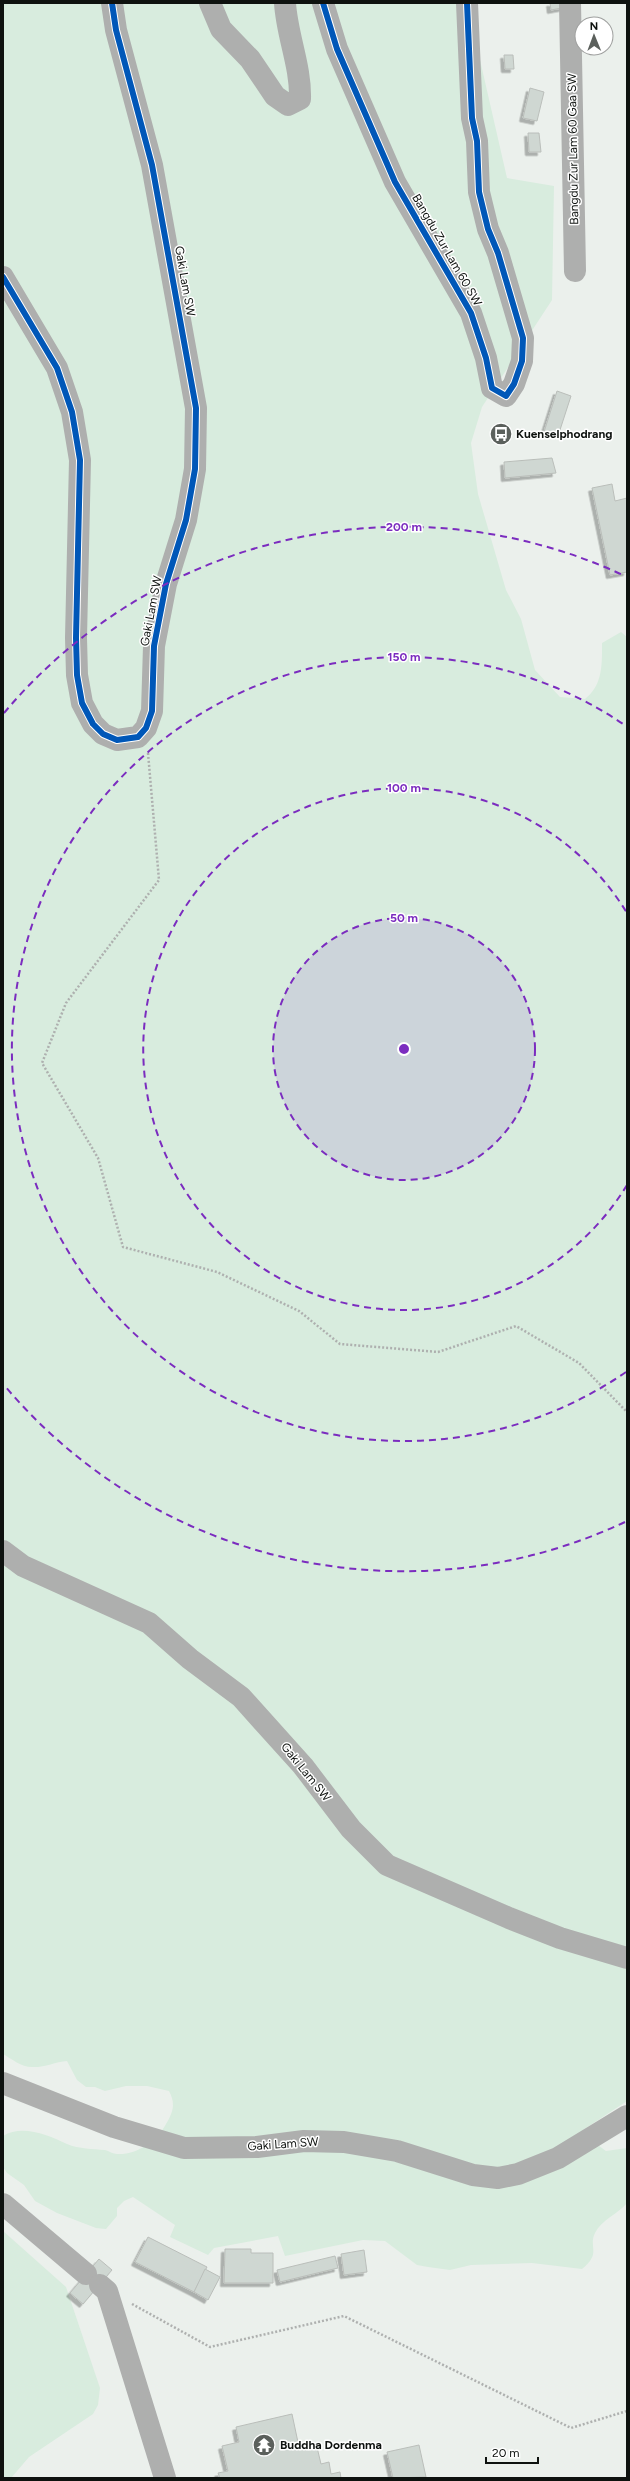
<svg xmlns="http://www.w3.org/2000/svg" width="630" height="2481" viewBox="0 0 630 2481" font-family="Figtree,sans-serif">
<defs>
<filter id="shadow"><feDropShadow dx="-3.5" dy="3.5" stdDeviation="0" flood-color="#0004"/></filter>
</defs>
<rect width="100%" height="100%" fill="#ebf0ec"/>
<!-- green -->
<g fill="#d8ecde">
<path d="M3 3H467L507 178 554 186 552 300 482 407 471 443 478 494 506 590 521 619 535 670 560 697 585 699C603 685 602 664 602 643L621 632 627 637V2101L580 2132 606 2151 627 2148V2203C618 2214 601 2220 595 2233 588 2247 602 2253 582 2269L532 2263 471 2265 450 2270 428 2267 417 2265 385 2241 363 2240 285 2256 278 2236 214 2248 208 2255 170 2237 175 2225 133 2197 124 2201 117 2208V2216L106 2229 96 2228 57 2213 35 2201 24 2185 7 2173 3 2167V2136C22 2124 48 2135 67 2144 79 2149 93 2149 105 2150 109 2151 113 2154 117 2154 137 2155 157 2141 166 2124 173 2112 176 2104 169 2091L147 2086H126L105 2091 95 2087H86L77 2080 67 2061C55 2062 43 2068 32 2067 21 2067 12 2059 3 2054Z"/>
<polygon points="3,2231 66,2287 100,2388 98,2405 93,2414 29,2457 11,2478 3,2478"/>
</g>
<!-- building -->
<g fill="#cfd7d2" stroke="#babeba" filter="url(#shadow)">
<polygon points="550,3 567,3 567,7 551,10"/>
<polygon points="504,55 513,55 514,69 505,69"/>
<polygon points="530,88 544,92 537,121 523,118"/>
<polygon points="528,133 539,133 541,152 529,152"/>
<polygon points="557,391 571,396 559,433 544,432"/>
<polygon points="552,458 556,473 505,478 504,462"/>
<polygon points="612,484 615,501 627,498 627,572 610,575 592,488"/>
<polygon points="148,2237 207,2267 194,2292 135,2262"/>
<polygon points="225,2249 251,2249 251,2253 273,2253 273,2283 224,2283"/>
<polygon points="364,2250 367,2272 344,2275 341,2254"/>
<polygon points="335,2256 338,2268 280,2282 277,2270"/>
<polygon points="99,2259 112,2270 83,2304 70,2293"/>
<polygon points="205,2269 220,2277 208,2300 194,2292"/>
<polygon points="292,2414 299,2447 316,2443 321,2464 329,2462 331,2474 340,2472 341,2478 220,2478 218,2473 228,2471 222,2446 239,2442 236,2427"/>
<polygon points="419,2445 426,2477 393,2478 387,2452"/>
</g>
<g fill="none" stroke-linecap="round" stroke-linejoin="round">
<!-- path -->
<g stroke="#aeb0af" stroke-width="2.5" stroke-dasharray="2 2" stroke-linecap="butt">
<polyline points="148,753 159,880 66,1003 42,1063 98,1158 123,1247 217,1272 299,1311 340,1344 438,1352 516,1326 579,1363 627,1412"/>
<polyline points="132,2304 210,2347 344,2316 571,2428 627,2411"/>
</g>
<!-- minor -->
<g stroke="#aeafae" stroke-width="22">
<path d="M210 3 221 29 250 59 275 96 288 105 300 99C301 66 287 36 285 3"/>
<polyline points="323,3 337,49 395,182 471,313 486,358 492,388 506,396 514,384 522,361 523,338 498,253 488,229 479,192 477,141 472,118 467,3"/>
<polyline points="570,3 575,271"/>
<polyline points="3,277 57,368 72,412 80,460 76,638 77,675 82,703 93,724 103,734 117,740 138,737 146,728 152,711 154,646 166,584 186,520 195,469 196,408 152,165 116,30 112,3"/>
<polyline points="3,1551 23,1566 149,1623 190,1659 241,1697 303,1766 351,1829 387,1865 509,1918 560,1938 627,1958"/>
<polyline points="3,2083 114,2127 184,2148 257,2147 304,2141 344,2142 397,2151 473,2175 498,2178 518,2174 558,2158 627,2116"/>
<polyline points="3,2204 86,2274"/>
<polyline points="100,2285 107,2291 165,2478"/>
</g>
<!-- cycleway casing -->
<g stroke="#fff" stroke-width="8">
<g id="cycleway">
<polyline points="323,3 337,49 395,182 471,313 486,358 492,388 506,396 514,384 522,361 523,338 498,253 488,229 479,192 477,141 472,118 467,3"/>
<polyline points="3,277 57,368 72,412 80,460 76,638 77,675 82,703 93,724 103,734 117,740 138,737 146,728 152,711 154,646 166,584 186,520 195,469 196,408 152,165 116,30 112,3"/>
</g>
</g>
<!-- cycleway -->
<use href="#cycleway" stroke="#0057b8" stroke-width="6"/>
</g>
<!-- distance rings -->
<circle cx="404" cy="1049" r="131" fill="#7b2cbf" fill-opacity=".12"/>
<g fill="none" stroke="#7b2cbf" stroke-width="2" stroke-dasharray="7 5">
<circle cx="404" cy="1049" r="131"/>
<path d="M627 1185A261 261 0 1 1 627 913"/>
<path d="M626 1372A392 392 0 1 1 626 726"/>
<path d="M625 1522A522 522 0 0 1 4 1385M4 713A522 522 0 0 1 625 576"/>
</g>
<!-- icons -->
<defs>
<g id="bus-disc" transform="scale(1.15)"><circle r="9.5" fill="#5b605c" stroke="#fff"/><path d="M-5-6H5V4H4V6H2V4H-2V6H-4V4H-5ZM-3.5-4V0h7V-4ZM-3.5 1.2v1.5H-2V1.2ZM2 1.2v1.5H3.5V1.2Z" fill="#fff"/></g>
<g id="temple-disc" transform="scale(1.15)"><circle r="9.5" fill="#5b605c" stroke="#fff"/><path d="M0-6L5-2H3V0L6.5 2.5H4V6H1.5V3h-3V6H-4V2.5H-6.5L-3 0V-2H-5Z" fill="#fff"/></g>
</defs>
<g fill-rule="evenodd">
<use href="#bus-disc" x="501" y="434"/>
<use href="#temple-disc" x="264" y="2445"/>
</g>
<g text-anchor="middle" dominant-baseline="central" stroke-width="3" stroke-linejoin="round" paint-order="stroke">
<!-- street labels -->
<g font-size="12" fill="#0e120f" stroke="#fff">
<text transform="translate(573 149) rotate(-91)">Bangdu Zur Lam 60 Gaa SW</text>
<text transform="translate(447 250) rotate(60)">Bangdu Zur Lam 60 SW</text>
<text transform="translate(185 281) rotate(80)">Gaki Lam SW</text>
<text transform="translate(151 611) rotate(-79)">Gaki Lam SW</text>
<text transform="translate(306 1772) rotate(51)">Gaki Lam SW</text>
<text transform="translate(283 2144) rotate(-4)">Gaki Lam SW</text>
</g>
<!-- poi labels -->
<g font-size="12" font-weight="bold" fill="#0e120f" stroke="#fff" text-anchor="start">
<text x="516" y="434">Kuenselphodrang</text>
<text x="280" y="2445">Buddha Dordenma</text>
</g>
</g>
<circle cx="404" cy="1049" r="6" fill="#7b2cbf" stroke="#fff" stroke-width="2"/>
<g font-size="12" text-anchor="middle" font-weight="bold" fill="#7b2cbf" stroke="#fff" stroke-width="3" stroke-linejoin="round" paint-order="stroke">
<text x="404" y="531">200 m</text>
<text x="404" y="661">150 m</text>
<text x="404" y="792">100 m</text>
<text x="404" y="922">50 m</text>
</g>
<!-- border -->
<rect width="630" height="2481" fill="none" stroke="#0e120f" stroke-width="8"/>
<!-- north arrow -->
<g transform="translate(594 36) rotate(359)"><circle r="19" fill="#ffffff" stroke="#9fa09f"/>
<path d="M0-3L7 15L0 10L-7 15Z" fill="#5b605c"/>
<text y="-6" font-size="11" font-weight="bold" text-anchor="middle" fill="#0e120f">N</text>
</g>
<!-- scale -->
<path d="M486 2457v6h52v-6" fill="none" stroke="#0e120f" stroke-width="2"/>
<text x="492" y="2457" font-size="12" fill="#0e120f" stroke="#ffffff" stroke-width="3" paint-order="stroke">20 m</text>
</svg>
